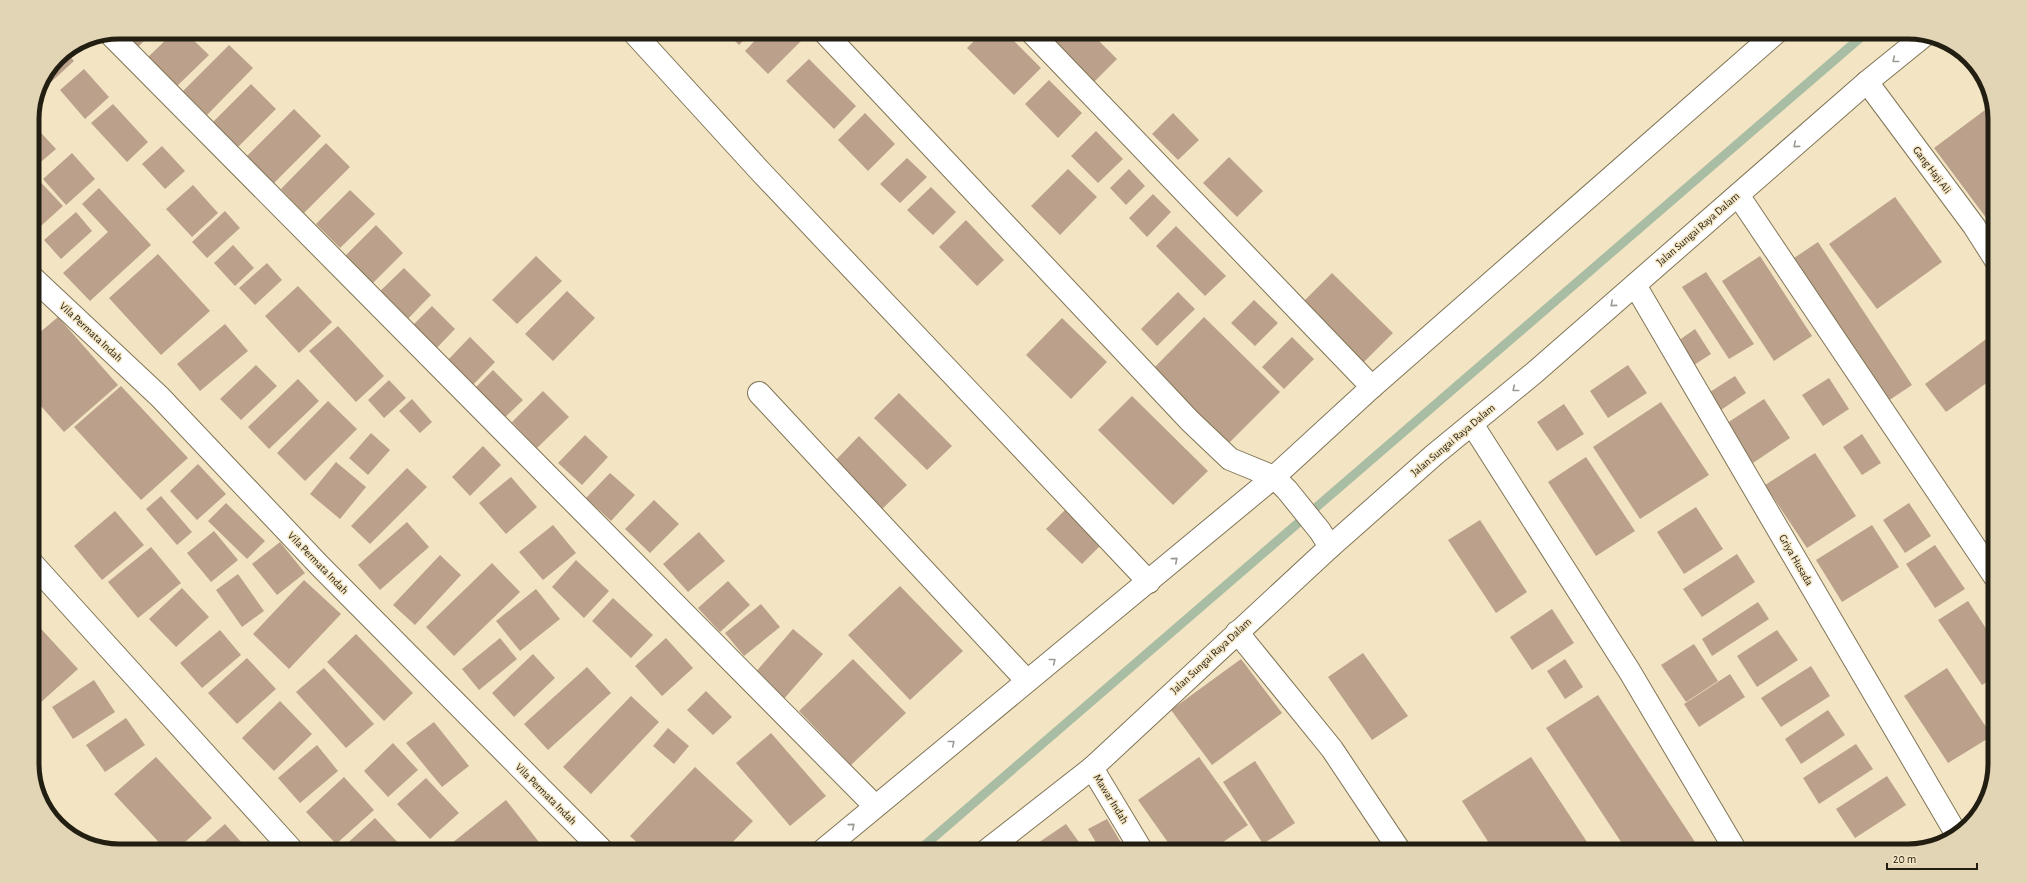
<svg xmlns="http://www.w3.org/2000/svg" width="2027" height="883" viewBox="0 0 2027 883" font-family="'Alegreya Sans',sans-serif">
<rect width="100%" height="100%" fill="#f3e5c3"/>
<g fill="none" stroke-linecap="round" stroke-linejoin="round">
<!-- stream -->
<polyline stroke="#a8bda3" stroke-width="9" points="918,851 1867,32"/>
</g>
<!-- building -->
<g fill="#bba18b">
<polygon points="120,32 153,32 134,51"/>
<polygon points="174,32 185,32 209,55 174,89 145,60"/>
<polygon points="726,32 752,32 739,45"/>
<polygon points="763,32 791,32 801,41 768,74 745,51"/>
<polygon points="950,32 966,32 958,40"/>
<polygon points="983,32 1005,32 1041,68 1014,95 967,48"/>
<polygon points="1048,32 1090,32 1117,59 1093,83 1045,35"/>
<polygon points="229,45 253,68 207,115 183,91"/>
<polygon points="66,52 74,61 50,83 45,77 58,57"/>
<polygon points="809,59 856,106 834,129 786,81"/>
<polygon points="84,69 109,97 85,119 60,90"/>
<polygon points="1049,80 1082,113 1058,138 1025,104"/>
<polygon points="251,84 276,109 238,147 213,122"/>
<polygon points="113,104 148,142 127,162 91,123"/>
<polygon points="1989,107 1995,114 1995,219 1990,223 1934,148"/>
<polygon points="294,109 321,136 273,184 246,157"/>
<polygon points="865,113 895,144 868,171 838,140"/>
<polygon points="1173,113 1199,140 1178,160 1152,134"/>
<polygon points="32,123 56,149 36,166 32,161"/>
<polygon points="1096,131 1123,159 1098,183 1071,156"/>
<polygon points="326,143 350,167 304,213 281,189"/>
<polygon points="162,146 185,171 165,189 142,164"/>
<polygon points="72,153 95,179 66,205 43,179"/>
<polygon points="1229,157 1263,191 1237,217 1203,183"/>
<polygon points="907,158 927,177 900,203 880,184"/>
<polygon points="1068,169 1097,197 1060,235 1031,206"/>
<polygon points="1129,169 1145,186 1126,205 1110,188"/>
<polygon points="32,173 63,206 32,234"/>
<polygon points="193,185 218,213 192,237 166,209"/>
<polygon points="931,187 956,212 933,235 907,210"/>
<polygon points="99,188 151,245 90,301 63,273 108,232 82,204"/>
<polygon points="350,190 375,214 340,248 316,224"/>
<polygon points="1153,194 1171,212 1147,237 1129,218"/>
<polygon points="1895,197 1942,262 1877,309 1829,244"/>
<polygon points="225,211 240,228 207,258 192,242"/>
<polygon points="76,212 92,231 61,259 44,240"/>
<polygon points="966,220 1004,260 977,286 939,247"/>
<polygon points="376,225 403,253 372,284 344,257"/>
<polygon points="1176,226 1226,276 1205,296 1156,246"/>
<polygon points="1818,242 1912,385 1885,403 1791,260"/>
<polygon points="233,245 254,268 235,286 214,263"/>
<polygon points="158,254 210,311 161,355 109,298"/>
<polygon points="536,256 562,281 517,324 492,300"/>
<polygon points="1760,256 1812,336 1774,361 1722,281"/>
<polygon points="267,263 282,280 255,305 239,288"/>
<polygon points="404,268 431,295 402,325 374,297"/>
<polygon points="1706,272 1754,344 1729,359 1682,287"/>
<polygon points="1332,273 1393,333 1362,364 1301,304"/>
<polygon points="298,286 332,322 299,353 265,316"/>
<polygon points="567,291 595,318 553,361 525,334"/>
<polygon points="1178,292 1195,309 1157,346 1141,329"/>
<polygon points="1254,300 1278,323 1255,346 1231,323"/>
<polygon points="432,306 455,329 430,355 407,331"/>
<polygon points="58,317 118,385 64,432 32,396 32,339"/>
<polygon points="1204,317 1280,392 1227,445 1152,370"/>
<polygon points="1062,318 1107,362 1071,399 1026,355"/>
<polygon points="225,324 248,351 200,391 177,364"/>
<polygon points="338,326 384,376 356,402 309,351"/>
<polygon points="1695,329 1711,354 1694,365 1678,341"/>
<polygon points="470,337 495,362 471,387 446,362"/>
<polygon points="1292,337 1314,359 1284,389 1262,367"/>
<polygon points="1989,337 1995,345 1995,377 1946,412 1925,384"/>
<polygon points="256,365 277,386 241,420 220,399"/>
<polygon points="1628,365 1647,393 1608,418 1590,391"/>
<polygon points="493,370 523,400 498,424 468,395"/>
<polygon points="1735,376 1746,393 1721,410 1710,392"/>
<polygon points="1829,378 1849,409 1823,426 1802,395"/>
<polygon points="298,379 319,401 269,449 248,427"/>
<polygon points="389,380 406,398 384,418 368,400"/>
<polygon points="121,386 188,458 141,500 74,427"/>
<polygon points="543,391 569,417 537,448 512,422"/>
<polygon points="899,393 952,446 927,470 874,418"/>
<polygon points="1132,396 1208,471 1173,505 1098,430"/>
<polygon points="412,399 432,422 420,433 399,411"/>
<polygon points="1764,399 1790,438 1750,465 1724,425"/>
<polygon points="328,401 357,429 305,481 277,453"/>
<polygon points="1661,402 1709,475 1640,519 1593,447"/>
<polygon points="1564,404 1584,434 1557,451 1537,422"/>
<polygon points="371,433 390,450 368,475 349,458"/>
<polygon points="1862,434 1881,463 1862,475 1843,447"/>
<polygon points="585,435 608,457 582,485 558,463"/>
<polygon points="859,436 907,485 881,510 833,463"/>
<polygon points="483,446 501,465 470,496 452,477"/>
<polygon points="1815,453 1856,516 1807,548 1765,485"/>
<polygon points="1586,457 1635,531 1596,556 1548,482"/>
<polygon points="336,462 366,487 340,519 310,494"/>
<polygon points="198,464 226,494 197,520 170,491"/>
<polygon points="407,468 427,487 370,544 351,526"/>
<polygon points="610,473 635,495 611,521 586,498"/>
<polygon points="511,477 537,507 506,534 479,503"/>
<polygon points="161,496 192,532 177,545 146,509"/>
<polygon points="654,500 679,524 650,553 625,529"/>
<polygon points="226,503 265,541 247,559 208,521"/>
<polygon points="1909,503 1931,536 1905,553 1883,520"/>
<polygon points="1696,507 1723,549 1684,574 1657,532"/>
<polygon points="1065,510 1101,545 1082,564 1046,529"/>
<polygon points="115,511 144,545 102,580 74,546"/>
<polygon points="1480,520 1527,592 1496,613 1448,540"/>
<polygon points="407,522 429,547 380,590 358,565"/>
<polygon points="553,525 576,553 543,580 519,552"/>
<polygon points="1872,525 1899,567 1842,602 1816,560"/>
<polygon points="214,531 238,560 211,582 187,553"/>
<polygon points="699,532 725,561 688,592 663,564"/>
<polygon points="280,542 305,573 277,595 252,564"/>
<polygon points="1935,545 1965,589 1935,608 1906,564"/>
<polygon points="151,547 181,583 138,618 108,582"/>
<polygon points="1737,554 1755,582 1702,617 1683,589"/>
<polygon points="440,555 461,575 415,625 393,605"/>
<polygon points="576,560 609,591 584,618 552,587"/>
<polygon points="492,563 520,592 454,656 426,627"/>
<polygon points="238,574 264,611 242,627 216,590"/>
<polygon points="304,580 341,614 289,669 253,634"/>
<polygon points="728,581 750,605 720,632 698,608"/>
<polygon points="900,586 963,651 910,700 848,635"/>
<polygon points="182,588 209,617 176,647 149,619"/>
<polygon points="536,589 560,619 520,651 496,621"/>
<polygon points="613,598 653,635 631,658 592,621"/>
<polygon points="1968,601 1995,642 1995,677 1982,685 1938,620"/>
<polygon points="1758,602 1769,619 1712,656 1702,639"/>
<polygon points="761,604 780,627 744,656 725,633"/>
<polygon points="1552,609 1574,643 1532,670 1510,637"/>
<polygon points="32,619 78,669 40,703 32,694"/>
<polygon points="793,629 823,654 783,700 754,674"/>
<polygon points="220,630 241,655 202,688 180,663"/>
<polygon points="1777,630 1798,660 1757,687 1737,656"/>
<polygon points="356,634 413,693 384,721 327,662"/>
<polygon points="500,638 517,659 479,690 462,669"/>
<polygon points="666,638 693,668 662,696 635,666"/>
<polygon points="1694,644 1718,681 1686,702 1661,665"/>
<polygon points="1363,653 1408,716 1372,740 1328,677"/>
<polygon points="533,654 555,678 514,717 492,693"/>
<polygon points="247,658 276,689 237,724 208,693"/>
<polygon points="853,659 906,713 851,765 799,711"/>
<polygon points="1241,659 1282,713 1212,765 1171,710"/>
<polygon points="1565,659 1583,687 1565,699 1547,671"/>
<polygon points="1811,666 1830,696 1781,727 1761,698"/>
<polygon points="587,667 611,693 548,750 524,724"/>
<polygon points="324,668 374,724 346,748 296,692"/>
<polygon points="1947,668 1992,736 1948,763 1904,696"/>
<polygon points="1730,674 1745,697 1699,727 1684,704"/>
<polygon points="94,680 115,712 73,739 52,707"/>
<polygon points="706,691 732,717 713,735 687,710"/>
<polygon points="1598,695 1701,851 1627,851 1546,728"/>
<polygon points="631,696 659,722 591,794 563,767"/>
<polygon points="280,701 312,734 274,771 242,738"/>
<polygon points="1828,710 1845,735 1801,764 1785,739"/>
<polygon points="126,718 145,745 105,772 86,745"/>
<polygon points="434,722 469,766 442,787 406,743"/>
<polygon points="668,728 689,746 674,764 653,746"/>
<polygon points="771,733 826,796 790,826 736,763"/>
<polygon points="393,743 418,770 388,797 364,771"/>
<polygon points="1856,744 1873,769 1819,804 1803,778"/>
<polygon points="317,745 338,771 300,803 278,778"/>
<polygon points="156,757 212,818 175,851 167,851 114,794"/>
<polygon points="1199,757 1248,825 1210,851 1174,851 1138,800"/>
<polygon points="1531,757 1593,851 1494,851 1462,801"/>
<polygon points="1255,761 1295,823 1263,844 1223,782"/>
<polygon points="695,767 753,821 724,851 646,851 630,836"/>
<polygon points="1887,776 1906,805 1855,838 1836,809"/>
<polygon points="344,777 374,810 336,844 306,812"/>
<polygon points="426,778 459,813 430,839 397,804"/>
<polygon points="506,800 546,851 442,851"/>
<polygon points="375,818 401,846 395,851 343,851 341,849"/>
<polygon points="1107,819 1126,851 1101,851 1088,829"/>
<polygon points="225,824 249,851 194,851"/>
<polygon points="1066,824 1084,849 1082,851 1026,851"/>
</g>
<g fill="none" stroke-linecap="round" stroke-linejoin="round">
<!-- minor casing -->
<g stroke="#817557" stroke-width="24">
<g id="minor">
<polyline points="633,32 760,171 1149,582"/>
<polyline points="824,32 1190,421 1230,459 1274,477 1287,490 1320,531 1330,547"/>
<polyline points="1031,32 1372,387"/>
<polyline points="110,34 875,806"/>
<polyline points="1867,82 1974,226 1995,259"/>
<polyline points="1738,195 1995,577"/>
<polyline points="32,277 160,397 320,566 603,851"/>
<polyline points="1635,285 1957,835"/>
<polyline points="759,393 1027,681"/>
<polyline points="1472,424 1630,672 1736,851"/>
<polyline points="32,563 293,851"/>
<polyline points="1237,632 1332,749 1400,851"/>
<polyline points="1092,768 1142,851"/>
<polyline points="822,851 1274,477 1372,387 1777,32"/>
<polyline points="986,851 1092,768 1330,547 1434,455 1534,373 1867,82 1925,35"/>
</g>
</g>
<!-- minor -->
<use href="#minor" stroke="#fff" stroke-width="22"/>
</g>
<!-- one-way arrows -->
<defs><path id="oneway-chevron" d="M-2-3.5L2.5 0L-2 3.5" fill="none" stroke-width="1.6" stroke-linecap="round" stroke-linejoin="round"/></defs>
<g stroke="#9c9a94">
<use href="#oneway-chevron" transform="translate(1895 60) rotate(141)"/>
<use href="#oneway-chevron" transform="translate(1796 145) rotate(139)"/>
<use href="#oneway-chevron" transform="translate(1613 304) rotate(139)"/>
<use href="#oneway-chevron" transform="translate(1515 389) rotate(141)"/>
<use href="#oneway-chevron" transform="translate(1175 560) rotate(-40)"/>
<use href="#oneway-chevron" transform="translate(1053 661) rotate(-39)"/>
<use href="#oneway-chevron" transform="translate(952 743) rotate(-39)"/>
<use href="#oneway-chevron" transform="translate(852 826) rotate(-40)"/>
</g>
<g text-anchor="middle" dominant-baseline="central" stroke-width="3" stroke-linejoin="round" paint-order="stroke">
<!-- street labels -->
<g font-size="11" fill="#231e12" stroke="#f3e5c3">
<text transform="translate(1932 170) rotate(53)">Gang Haji Ali</text>
<text transform="translate(1698 229) rotate(-41)">Jalan Sungai Raya Dalam</text>
<text transform="translate(91 332) rotate(43)">Vila Permata Indah</text>
<text transform="translate(1453 440) rotate(-40)">Jalan Sungai Raya Dalam</text>
<text transform="translate(1796 560) rotate(60)">Griya Husada</text>
<text transform="translate(318 563) rotate(46)">Vila Permata Indah</text>
<text transform="translate(1211 656) rotate(-43)">Jalan Sungai Raya Dalam</text>
<text transform="translate(546 794) rotate(45)">Vila Permata Indah</text>
<text transform="translate(1111 799) rotate(58)">Mawar Indah</text>
</g>
</g>
<!-- crop -->
<path d="M0 0H2027V883H0ZM119 39H1908A80 80 0 0 1 1988 119V764A80 80 0 0 1 1908 844H119A80 80 0 0 1 39 764V119A80 80 0 0 1 119 39Z" fill="#e2d5b5" fill-rule="evenodd"/>
<path fill="none" stroke="#231e12" stroke-width="5" d="M119 39H1908A80 80 0 0 1 1988 119V764A80 80 0 0 1 1908 844H119A80 80 0 0 1 39 764V119A80 80 0 0 1 119 39Z"/>
<!-- scale -->
<path d="M1887 863v6h90v-6" fill="none" stroke="#231e12" stroke-width="2"/>
<text x="1893" y="863" font-size="12" fill="#231e12" stroke="#f3e5c3" stroke-width="3" paint-order="stroke">20 m</text>
</svg>
